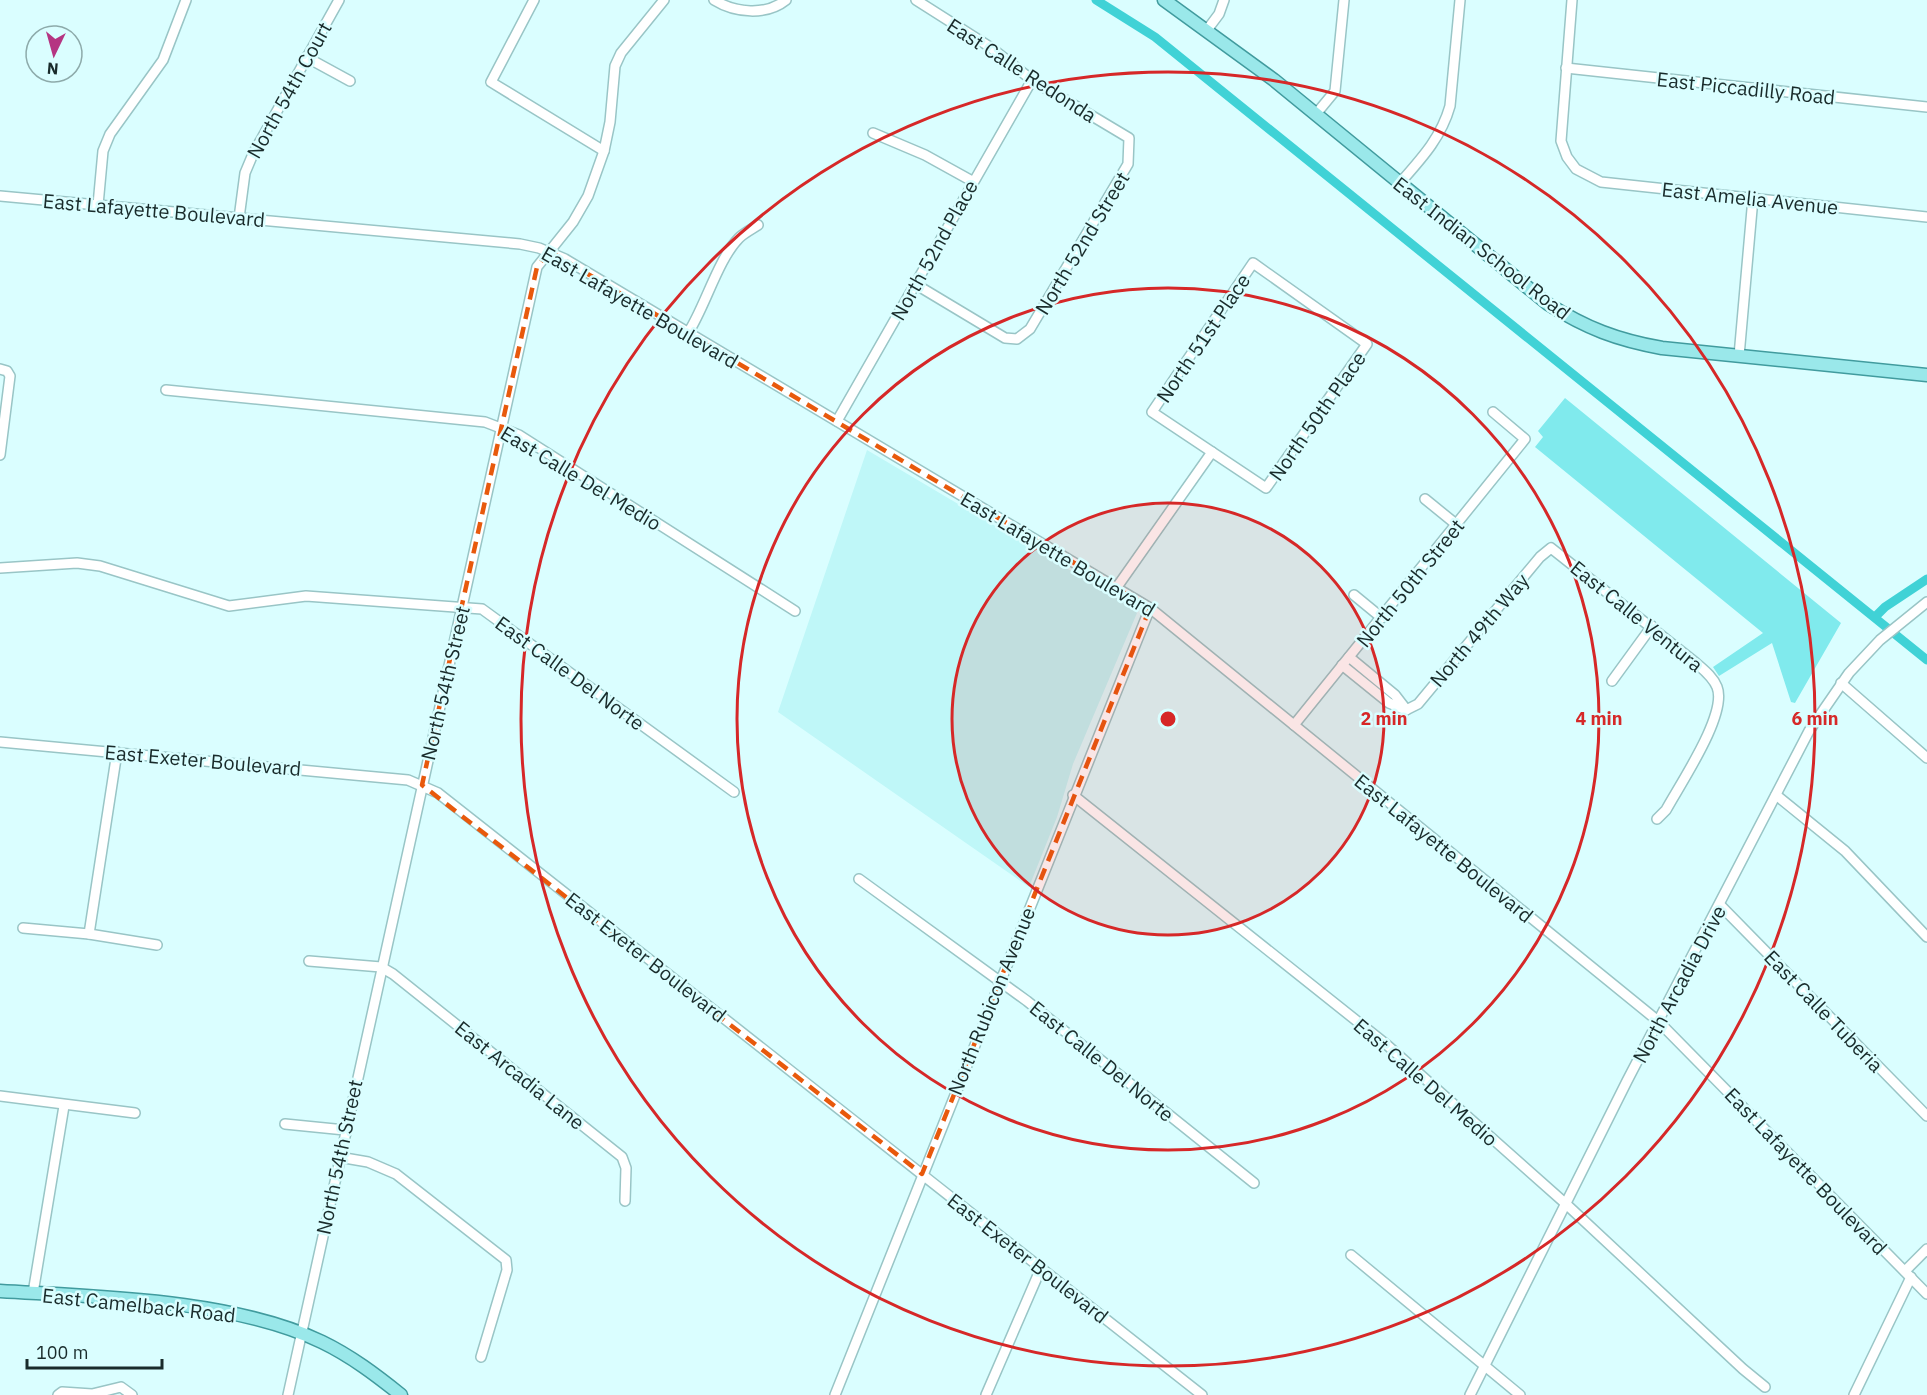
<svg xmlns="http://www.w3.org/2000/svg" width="1927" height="1395" viewBox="0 0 1927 1395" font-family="'IBM Plex Sans',sans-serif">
<rect width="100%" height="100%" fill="#dafeff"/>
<!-- built -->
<polygon fill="#bff7f8" points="867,450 1132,607 1137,613 1073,764 1057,817 1029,887 778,712"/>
<!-- green -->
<polygon fill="#80eaed" points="1565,398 1841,623 1795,703 1791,702 1772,643 1719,676 1713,667 1763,633 1535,447 1543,437 1538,431"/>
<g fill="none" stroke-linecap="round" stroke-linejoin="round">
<!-- canal -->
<g stroke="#40d2d6" stroke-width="9">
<polyline points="1096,0 1155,37 1927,660"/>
<polyline points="1875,617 1885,607 1927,579"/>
</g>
<!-- minor casing -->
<g stroke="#99c5c6" stroke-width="12">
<g id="minor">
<polyline points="534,0 491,82 604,151"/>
<path d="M714 0C735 13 766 16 786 0"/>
<polyline points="1572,0 1561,141 1567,157 1576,169 1601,182 1927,217"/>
<polyline points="1207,30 1219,14 1224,0"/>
<polyline points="306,57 350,81"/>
<polyline points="1566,68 1927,107"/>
<polyline points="1316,114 1335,91 1344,0"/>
<polyline points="873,133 925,155 972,181"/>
<path d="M1399 184C1421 159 1441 138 1450 106L1460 0"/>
<polyline points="0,196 520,244 539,248 565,259 1150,608 1658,1021 1927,1294"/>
<polyline points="98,205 103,151 110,134 163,60 186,0"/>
<polyline points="239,218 245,173 253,154 339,0"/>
<polygon points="1253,263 1367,344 1266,488 1152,412"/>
<polyline points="915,284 1005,338 1017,339 1030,329 1128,164 1129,138 1032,80 990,47 916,0"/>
<path d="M688 333C705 307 718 259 739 238 744 233 752 229 758 225"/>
<polyline points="1739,356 1753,198"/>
<polyline points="0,369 7,371 10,376 0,455"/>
<polyline points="166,390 485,422 519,435 795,611"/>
<polyline points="837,421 1032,80"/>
<polyline points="1425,499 1457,525"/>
<polyline points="0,568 77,563 100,566 229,606 306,596 482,609 734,792"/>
<polyline points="1117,587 1212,452"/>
<polyline points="1354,595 1382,618"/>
<polyline points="1349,657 1395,695 1405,708"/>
<polyline points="1342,665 1389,703 1406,710"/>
<polyline points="1612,681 1652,626"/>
<polyline points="1841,683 1927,758"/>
<path d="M1406 710 1418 704 1540 557 1551 548 1696 663C1704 670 1713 677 1717 687 1728 714 1680 784 1666 810L1657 819"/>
<polyline points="1294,725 1525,439 1493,412"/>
<polyline points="0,742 408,780 438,793 1202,1395"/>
<polyline points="1073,795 1387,1045 1566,1204 1743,1369 1765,1387"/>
<polyline points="1776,795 1845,851 1927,937"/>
<polyline points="859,879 1027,1001 1254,1183"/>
<polyline points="1720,905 1927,1116"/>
<polyline points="23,928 89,934 157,945"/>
<polyline points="89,934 117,752"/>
<polyline points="309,961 381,967 393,974 622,1157 626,1168 625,1201"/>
<polyline points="0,1096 135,1113"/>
<polyline points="285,1124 345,1130"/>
<polyline points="339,1157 368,1162 396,1174 506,1260 507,1270 481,1357"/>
<polyline points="1351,1255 1520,1395"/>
<polyline points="1905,1271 1927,1249"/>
<polyline points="33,1293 64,1106"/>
<polyline points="58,1395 62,1392 92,1394 121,1387 132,1395"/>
<polyline points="288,1395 537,267 573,222 588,196 604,151 610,122 615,66 621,53 664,0"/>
<polyline points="835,1395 1150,608"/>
<polyline points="986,1395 1041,1268"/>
<polyline points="1470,1395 1627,1081 1809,731 1849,673 1880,640 1927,602"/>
<polyline points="1854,1395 1911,1277"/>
</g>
</g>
<!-- major casing -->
<g stroke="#419b9e" stroke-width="15">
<g id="major">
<path d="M1164 0 1274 80 1548 304C1586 328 1617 340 1662 348L1927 375"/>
<path d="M0 1291C99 1297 232 1299 322 1342 351 1356 376 1375 401 1395"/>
</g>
</g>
<!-- minor -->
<use href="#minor" stroke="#fff" stroke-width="9"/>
<!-- major -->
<use href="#major" stroke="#9ae8ea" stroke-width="12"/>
</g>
<!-- marked area -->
<path fill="none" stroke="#e8590c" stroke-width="4.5" stroke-dasharray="12 8" stroke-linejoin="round" d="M549 251 1150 608 922 1174 422 785 537 267Z"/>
<!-- distance rings -->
<circle cx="1168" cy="719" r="216" fill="#d62828" fill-opacity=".12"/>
<g fill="none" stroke="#d62828" stroke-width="3">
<circle cx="1168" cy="719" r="216"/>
<circle cx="1168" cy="719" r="431"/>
<circle cx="1168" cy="719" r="647"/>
</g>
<g text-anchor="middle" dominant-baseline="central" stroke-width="5" stroke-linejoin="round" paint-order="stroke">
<!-- street labels -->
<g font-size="20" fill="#192b2b" stroke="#dafeff">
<text transform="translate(1022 70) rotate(33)">East Calle Redonda</text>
<text transform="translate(1746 88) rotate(6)">East Piccadilly Road</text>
<text transform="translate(289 90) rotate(-61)">North 54th Court</text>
<text transform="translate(1750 198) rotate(6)">East Amelia Avenue</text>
<text transform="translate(154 210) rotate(5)">East Lafayette Boulevard</text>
<text transform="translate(1082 243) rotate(-59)">North 52nd Street</text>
<text transform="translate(1482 248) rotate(38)">East Indian School Road</text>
<text transform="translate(934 250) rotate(-61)">North 52nd Place</text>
<text transform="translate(640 307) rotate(30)">East Lafayette Boulevard</text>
<text transform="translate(1203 338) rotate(-56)">North 51st Place</text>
<text transform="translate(1317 416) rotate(-55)">North 50th Place</text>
<text transform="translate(581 478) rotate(31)">East Calle Del Medio</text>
<text transform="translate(1058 554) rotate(31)">East Lafayette Boulevard</text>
<text transform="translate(1410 583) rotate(-51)">North 50th Street</text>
<text transform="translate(1637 616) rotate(39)">East Calle Ventura</text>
<text transform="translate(1479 630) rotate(-50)">North 49th Way</text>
<text transform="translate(570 673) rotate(36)">East Calle Del Norte</text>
<text transform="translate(445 683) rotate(-77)">North 54th Street</text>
<text transform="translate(203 760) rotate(5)">East Exeter Boulevard</text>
<text transform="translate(1444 848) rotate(39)">East Lafayette Boulevard</text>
<text transform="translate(646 957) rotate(38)">East Exeter Boulevard</text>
<text transform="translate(1679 984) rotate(-62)">North Arcadia Drive</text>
<text transform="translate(991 1001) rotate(-68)">North Rubicon Avenue</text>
<text transform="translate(1824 1011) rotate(46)">East Calle Tuberia</text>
<text transform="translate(1102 1061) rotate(39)">East Calle Del Norte</text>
<text transform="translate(520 1075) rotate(39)">East Arcadia Lane</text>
<text transform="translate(1426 1082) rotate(41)">East Calle Del Medio</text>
<text transform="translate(339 1157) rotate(-78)">North 54th Street</text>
<text transform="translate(1806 1171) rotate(46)">East Lafayette Boulevard</text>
<text transform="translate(1028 1258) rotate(38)">East Exeter Boulevard</text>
<text transform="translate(139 1305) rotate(6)">East Camelback Road</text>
</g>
</g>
<circle cx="1168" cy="719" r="9" fill="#d62828" stroke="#dafeff" stroke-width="3"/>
<g font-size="18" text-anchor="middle" font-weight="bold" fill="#d62828" stroke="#dafeff" stroke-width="5" stroke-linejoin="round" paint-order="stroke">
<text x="1384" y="725">2 min</text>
<text x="1599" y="725">4 min</text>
<text x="1815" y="725">6 min</text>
</g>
<!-- north arrow -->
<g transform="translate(54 54) rotate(185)"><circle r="28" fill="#dafeff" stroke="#8daaaa" stroke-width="1.5"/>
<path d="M0-4.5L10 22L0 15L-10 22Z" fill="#b53582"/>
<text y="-9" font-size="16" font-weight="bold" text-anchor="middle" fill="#192b2b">N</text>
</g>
<!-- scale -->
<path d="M27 1359v9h135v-9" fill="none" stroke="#192b2b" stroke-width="3"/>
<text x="36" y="1359" font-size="18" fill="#192b2b" stroke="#dafeff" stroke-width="4.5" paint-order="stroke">100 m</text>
</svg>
